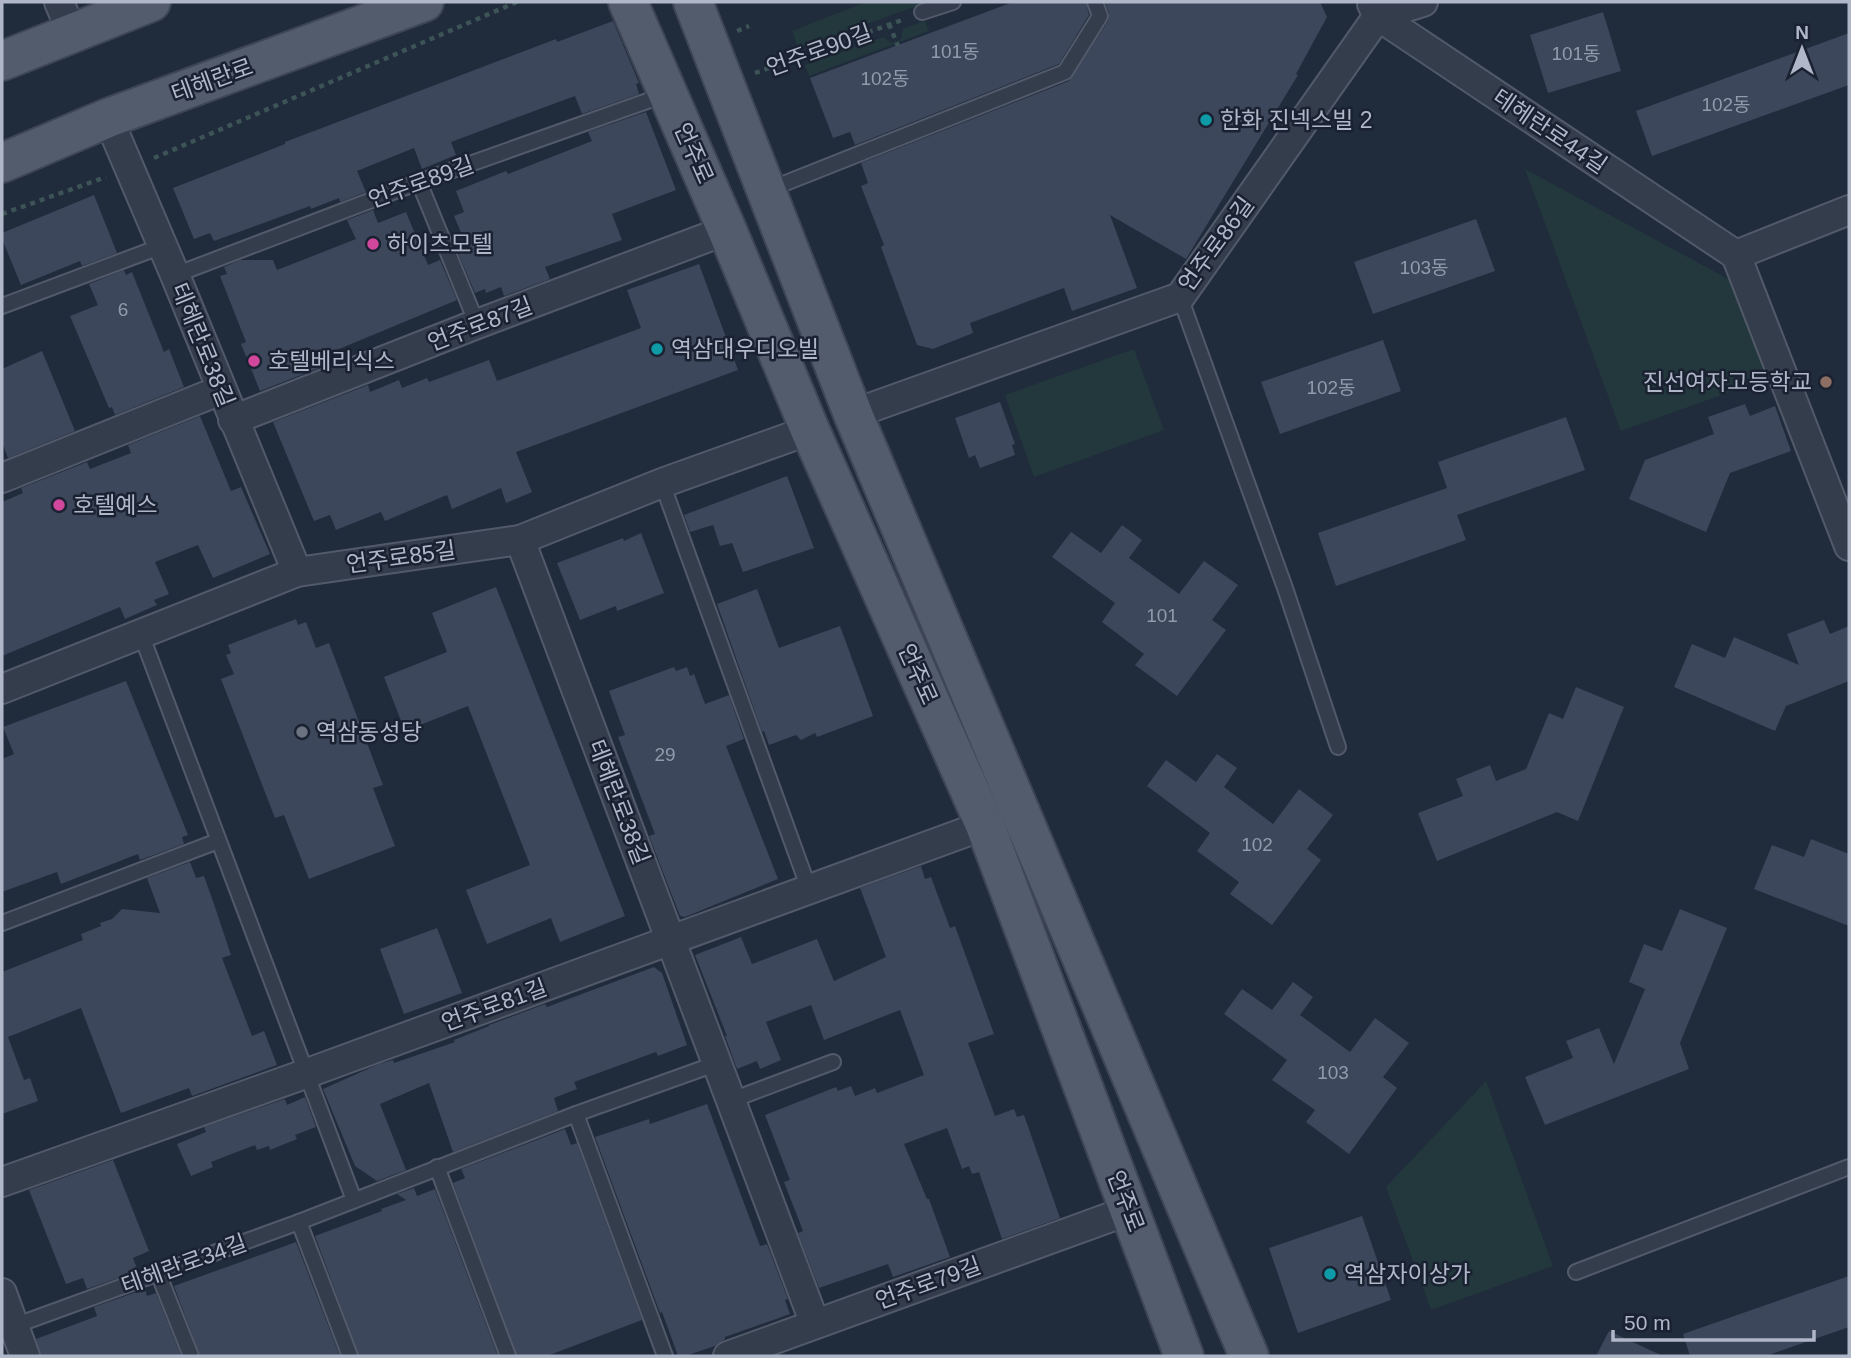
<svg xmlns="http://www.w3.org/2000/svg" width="1851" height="1358" viewBox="0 0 1851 1358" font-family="Arial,'Noto Sans KR',sans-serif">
<rect width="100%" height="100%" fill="#202b3c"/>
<!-- green -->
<g fill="#22383d" fill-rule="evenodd">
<path d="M866 2H925L918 5 929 31 809 76 792 31ZM917 6 923 21 903 29 901 39 892 43 883 37 805 65 799 48Z"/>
<polygon points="1525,169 1732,281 1769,378 1621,431"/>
<polygon points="1134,349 1164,430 1034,477 1005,395"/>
<polygon points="1486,1081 1553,1266 1431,1310 1386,1187"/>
</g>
<!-- building -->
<g fill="#3c475c">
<polygon points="1013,2 1086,2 1089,15 1059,64 855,145 850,132 833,138 810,78"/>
<polygon points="1105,2 1320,2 1327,17 1296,74 1298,75 1186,259 1110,215 1137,288 1072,311 1064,288 970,323 973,333 933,349 917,345 881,247 884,245 861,186 868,183 861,163 1069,81 1108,21 1109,13"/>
<polygon points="1603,12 1621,71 1548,93 1530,35"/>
<polygon points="613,21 639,83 636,84 639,94 582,114 575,96 451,142 456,155 422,169 414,148 357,171 366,192 340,202 339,198 311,209 310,206 214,241 210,233 194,239 173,188 285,144 285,142 556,39 557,42"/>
<polygon points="1849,33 1849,85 1652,156 1636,111"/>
<polygon points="646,112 676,190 612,214 622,240 545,267 550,279 504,296 501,287 486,293 485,289 475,293 458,253 468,249 454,216 464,212 456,191 506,171 508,174 592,141 588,132"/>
<polygon points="94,195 117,253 82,266 80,261 21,285 2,239 2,233"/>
<polygon points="373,210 378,223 406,212 428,265 440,260 457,300 315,359 319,368 260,391 241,344 246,342 220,276 227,274 224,267 240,260 273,260 277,270 356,239 347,220"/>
<polygon points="1476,219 1495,271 1373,314 1354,262"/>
<polygon points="699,264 738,370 516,452 532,492 506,503 501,488 452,509 447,495 385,521 381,512 336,530 330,515 314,521 273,422 368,385 370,392 399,380 402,388 427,378 429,382 489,360 497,381 641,328 627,290"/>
<polygon points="124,270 126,275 132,272 164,352 169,349 184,387 115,415 112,407 109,408 70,316 98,305 89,284"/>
<polygon points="1383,340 1401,391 1280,434 1261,382"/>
<polygon points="42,351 75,431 8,458 2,442 2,369"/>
<polygon points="1000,402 1015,444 1012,445 1015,455 980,468 975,455 969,458 955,418"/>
<polygon points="1745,404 1750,416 1775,406 1791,451 1730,473 1706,532 1629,499 1645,460 1714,434 1708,417"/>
<polygon points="200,416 231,491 241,487 270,554 213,578 198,545 155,562 169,594 154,600 157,605 125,619 120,607 2,656 2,502 23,493 21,488 87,462 90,469 131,453 128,445"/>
<polygon points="1566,417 1585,470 1457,515 1466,540 1336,586 1318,533 1447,488 1438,462"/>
<polygon points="787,476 814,548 743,572 732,543 720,546 713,525 690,532 684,515"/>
<polygon points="1122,525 1142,540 1129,558 1179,594 1204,561 1238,585 1212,620 1226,630 1177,696 1135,665 1144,654 1102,622 1115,603 1052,557 1071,532 1101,553"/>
<polygon points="641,533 664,593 617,611 616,606 580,620 557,563 623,538 624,541"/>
<polygon points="496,587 625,916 560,942 551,918 487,944 466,890 530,865 468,706 405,731 384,677 447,652 432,613"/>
<polygon points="757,589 779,648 840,626 873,716 817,737 815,733 801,740 796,735 769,745 764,731 762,732 717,604"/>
<polygon points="296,619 298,625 306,622 316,648 329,643 383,785 373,788 395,846 309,879 284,815 275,818 221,679 234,674 226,655 231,653 228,645"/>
<polygon points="1824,620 1830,634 1849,626 1849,681 1786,706 1775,731 1674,687 1692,644 1725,658 1734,637 1799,665 1787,634"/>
<polygon points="674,667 676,671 687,667 690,676 694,674 705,704 729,695 744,739 726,746 778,879 685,917 680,916 649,836 655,834 618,737 625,735 609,691"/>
<polygon points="126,681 188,835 182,837 184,844 140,860 138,854 61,884 57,872 2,892 2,759 14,754 3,727"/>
<polygon points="1576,687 1624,707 1578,821 1557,812 1437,861 1418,813 1463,796 1456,779 1490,765 1496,781 1526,769 1549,713 1563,719"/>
<polygon points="1217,754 1237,768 1224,787 1273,824 1299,789 1333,815 1307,849 1321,860 1272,925 1230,894 1239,882 1197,851 1210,833 1147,786 1166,760 1196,782"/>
<polygon points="1811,839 1849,854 1849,926 1754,889 1772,845 1804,857"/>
<polygon points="190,862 196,878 204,876 214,904 231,955 222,958 252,1036 264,1031 277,1065 192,1096 189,1088 121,1113 81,1008 8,1037 24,1080 30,1078 38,1101 2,1114 2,972 83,940 81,934 101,926 100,923 112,919 122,909 160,913 147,878"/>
<polygon points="921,866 925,879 931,877 950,928 955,926 994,1034 968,1043 995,1116 1014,1109 1017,1117 1024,1115 1060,1218 1002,1239 979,1172 972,1174 969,1166 962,1169 947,1128 904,1144 927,1199 929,1199 950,1257 893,1277 888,1264 819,1288 798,1233 803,1231 784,1182 790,1180 765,1115 836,1087 838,1091 851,1086 855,1096 875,1088 877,1093 924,1075 900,1010 824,1040 811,1005 766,1022 781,1060 760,1069 757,1061 737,1069 725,1036 727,1036 695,955 741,937 752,964 817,939 834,981 886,957 860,888"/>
<polygon points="1680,909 1727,928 1680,1043 1689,1069 1545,1125 1525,1077 1573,1058 1566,1041 1599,1028 1614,1064 1645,989 1629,982 1644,944 1662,951"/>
<polygon points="437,928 462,993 404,1014 380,949"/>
<polygon points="654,967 662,973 687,1045 658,1056 656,1052 574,1082 577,1089 554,1098 558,1111 453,1152 429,1083 380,1104 406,1170 377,1181 355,1166 323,1089 379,1064 393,1060 394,1063 455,1042 454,1040 489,1026 489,1025 545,1004 547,1007"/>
<polygon points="1293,982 1313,997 1300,1015 1350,1052 1375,1018 1409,1043 1383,1077 1397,1088 1349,1154 1306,1122 1315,1110 1272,1080 1287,1060 1224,1014 1242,989 1272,1010"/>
<polygon points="305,1097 316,1127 295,1135 297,1139 270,1150 269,1146 257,1150 255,1145 211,1162 213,1167 191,1176 177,1144 206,1132 204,1127 285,1099 287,1105"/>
<polygon points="707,1104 760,1246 767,1244 788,1299 785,1300 790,1314 725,1337 725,1339 715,1346 685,1356 678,1356 662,1312 660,1313 595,1137 649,1119 650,1124"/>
<polygon points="565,1129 571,1145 577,1143 642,1320 547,1356 517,1356 453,1183 465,1178 461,1169"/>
<polygon points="113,1160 149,1251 133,1258 138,1271 87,1289 83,1278 66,1284 29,1190"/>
<polygon points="414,1188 417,1196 435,1189 498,1356 359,1356 315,1236 382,1211 381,1209 406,1200 397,1194"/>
<polygon points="1362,1216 1391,1300 1298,1333 1269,1248"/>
<polygon points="296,1242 340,1356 200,1356 174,1286"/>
<polygon points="1849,1276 1849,1327 1766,1356 1690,1356 1683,1334"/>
<polygon points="145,1289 147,1296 156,1293 181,1356 41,1356 36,1339 97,1316 94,1307"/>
<polygon points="1609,1331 1663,1356 1596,1356"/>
</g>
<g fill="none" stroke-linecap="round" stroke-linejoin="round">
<!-- service casing -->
<g stroke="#525a6a" stroke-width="18">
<g id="service">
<polyline points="922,12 953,2"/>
<polyline points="419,182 477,324"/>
<polyline points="768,190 1065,72 1100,16 1095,2"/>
<polyline points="175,275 419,182 667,94"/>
<polyline points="1180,297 1285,588 1338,747"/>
<polyline points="2,306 162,246"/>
<polyline points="662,483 809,889"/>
<polyline points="141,634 354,1200"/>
<polyline points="2,923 218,841"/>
<polyline points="732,1100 833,1062"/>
<polyline points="576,1114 665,1356"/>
<polyline points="437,1167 508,1356"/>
<polyline points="299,1222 350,1356"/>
<polyline points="1576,1272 1849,1167"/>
<polyline points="158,1273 191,1356"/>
<polyline points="14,1326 299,1222 576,1114 718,1063"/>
</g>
</g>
<!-- minor casing -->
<g stroke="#525a6a" stroke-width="32">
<g id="minor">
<polyline points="59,2 72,33"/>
<polyline points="1372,4 1378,16 1736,255"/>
<polyline points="108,118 175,275 297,572"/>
<polyline points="1736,255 1849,546"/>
<polyline points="1736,255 1849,210"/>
<polyline points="853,414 1180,297 1378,16 1423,2"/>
<polyline points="233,420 477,324 727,230"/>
<polyline points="2,478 221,390"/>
<polyline points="520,540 815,1324"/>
<polyline points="2,689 297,572 520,540 662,483 810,430"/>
<polyline points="2,1182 305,1074 985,825"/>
<polyline points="2,1293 25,1356"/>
<polyline points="728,1356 1130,1210"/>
</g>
</g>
<!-- primary casing -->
<g stroke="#3e4655" stroke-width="42">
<g id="primary">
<polyline points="628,2 727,230 810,430 985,825 1184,1356"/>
<polyline points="693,2 853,414 1249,1356"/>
<polyline points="2,61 151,2"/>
<polyline points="2,163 108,118 424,2"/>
</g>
</g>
<!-- path -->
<g stroke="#3d5457" stroke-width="4.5" stroke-dasharray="5 5" stroke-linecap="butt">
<polyline points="889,24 898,46"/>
<polyline points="737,31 749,26"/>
<polyline points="755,73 905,19"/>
<polyline points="154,158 517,2"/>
<polyline points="2,214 106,177"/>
</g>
<!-- service -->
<use href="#service" stroke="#343d4c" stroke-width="14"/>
<!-- minor -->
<use href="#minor" stroke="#343d4c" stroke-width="28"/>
<!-- primary -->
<use href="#primary" stroke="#525c6c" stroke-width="38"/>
</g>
<!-- markers -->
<g fill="#0f9aa8" stroke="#1a2231" stroke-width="2.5">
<circle cx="1206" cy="120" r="7"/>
<circle cx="657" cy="349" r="7"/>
<circle cx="1330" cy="1274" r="7"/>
</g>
<g fill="#d1479c" stroke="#1a2231" stroke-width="2.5">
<circle cx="373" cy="244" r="7"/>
<circle cx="254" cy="361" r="7"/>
<circle cx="59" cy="505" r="7"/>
</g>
<circle fill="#8d6e63" stroke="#1a2231" stroke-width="2.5" cx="1826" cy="382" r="7"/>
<circle fill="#6b7280" stroke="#1a2231" stroke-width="2.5" cx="302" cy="732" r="7"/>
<g text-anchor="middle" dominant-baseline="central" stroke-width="5" stroke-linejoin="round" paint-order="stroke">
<!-- number labels -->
<g font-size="19" fill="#929bad">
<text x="955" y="51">101동</text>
<text x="1576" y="53">101동</text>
<text x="885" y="78">102동</text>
<text x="1726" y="104">102동</text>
<text x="1424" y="267">103동</text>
<text x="123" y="309">6</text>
<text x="1331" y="387">102동</text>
<text x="1162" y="615">101</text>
<text x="665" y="754">29</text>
<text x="1257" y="844">102</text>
<text x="1333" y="1072">103</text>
</g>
<!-- street labels -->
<g font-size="23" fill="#afb7c8" stroke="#1a2231">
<text transform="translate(819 50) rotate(-20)">언주로90길</text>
<text transform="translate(212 80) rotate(-20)">테헤란로</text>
<text transform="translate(1550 131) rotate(34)">테헤란로44길</text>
<text transform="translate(694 153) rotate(66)">언주로</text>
<text transform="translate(421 182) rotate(-20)">언주로89길</text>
<text transform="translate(1216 244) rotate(-54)">언주로86길</text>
<text transform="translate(480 324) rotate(-21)">언주로87길</text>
<text transform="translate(203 345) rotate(68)">테헤란로38길</text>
<text transform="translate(401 557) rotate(-8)">언주로85길</text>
<text transform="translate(918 674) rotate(66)">언주로</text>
<text transform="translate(619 802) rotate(69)">테헤란로38길</text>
<text transform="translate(494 1005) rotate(-20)">언주로81길</text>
<text transform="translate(1126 1201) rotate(69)">언주로</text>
<text transform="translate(184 1264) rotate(-20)">테헤란로34길</text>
<text transform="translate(928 1283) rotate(-20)">언주로79길</text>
</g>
<!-- poi labels -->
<g font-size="23" fill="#afb7c8" stroke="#1a2231" text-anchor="start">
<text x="1220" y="120">한화 진넥스빌 2</text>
<text x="387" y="244">하이츠모텔</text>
<text x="671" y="349">역삼대우디오빌</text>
<text x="268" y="361">호텔베리식스</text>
<text x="1812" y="382" text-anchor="end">진선여자고등학교</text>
<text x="73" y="505">호텔예스</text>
<text x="316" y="732">역삼동성당</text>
<text x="1344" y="1274">역삼자이상가</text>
</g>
</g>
<!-- border -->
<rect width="1851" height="1358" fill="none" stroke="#afb7c8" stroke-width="7"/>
<!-- north arrow -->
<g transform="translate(1802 49)" stroke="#1a2231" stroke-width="5" paint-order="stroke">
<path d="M0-5L12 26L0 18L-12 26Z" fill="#afb7c8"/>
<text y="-10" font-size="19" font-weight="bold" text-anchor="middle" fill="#afb7c8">N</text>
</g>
<!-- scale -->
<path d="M1613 1330v10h201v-10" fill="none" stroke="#afb7c8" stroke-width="3.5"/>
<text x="1624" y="1330" font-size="21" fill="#afb7c8" stroke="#1a2231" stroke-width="5" paint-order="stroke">50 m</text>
</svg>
